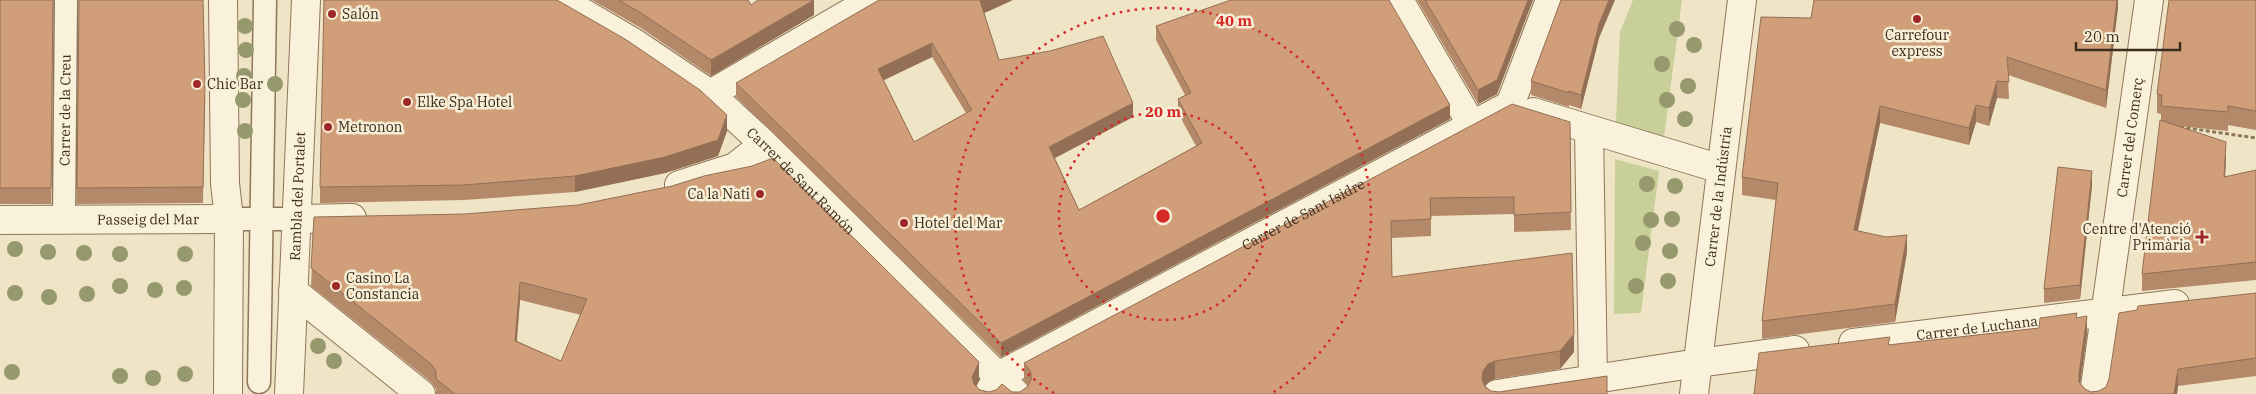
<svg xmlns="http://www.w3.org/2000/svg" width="2256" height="394" viewBox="0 0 2256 394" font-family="'IBM Plex Serif',serif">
<rect width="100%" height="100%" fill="#f0e4c6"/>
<!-- green -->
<g fill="#c8cf99">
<polygon points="1633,0 1682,0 1664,137 1616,122 1620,32"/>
<polygon points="1615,159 1659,171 1641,313 1614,314"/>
</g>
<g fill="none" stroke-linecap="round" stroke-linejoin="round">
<!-- pedestrian casing -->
<g stroke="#8d765a" stroke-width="25">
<g id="pedestrian">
<polyline points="229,219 296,219"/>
<path id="s1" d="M64 220 66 0"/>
<polyline points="259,382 265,0"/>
</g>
</g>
<!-- minor casing -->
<g stroke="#8d765a" stroke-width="30">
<g id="minor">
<polyline points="223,0 225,183 229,219 228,394"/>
<path id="s2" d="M561 0 633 42 710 94 764 144 1016 394"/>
<polyline points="1399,0 1472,125"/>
<polyline points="710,94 872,0"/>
<polyline points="1533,112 1721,169"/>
<polyline points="1589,130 1593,380"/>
<polyline points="679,185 735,167 764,144"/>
<polyline points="296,219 352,218"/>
<path id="s3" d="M0 220 229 219"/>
<polyline points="293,291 421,394"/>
<path id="s4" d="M1853 343 2175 304"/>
<path id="s5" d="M289 394 306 0"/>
<path id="s6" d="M988 394 998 376 1510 105 1550 0"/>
<polyline points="1497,394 1698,363 1795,350"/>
<path id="s7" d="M1694 394 1742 0"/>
<path id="s8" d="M2094 394 2149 0"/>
</g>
</g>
<!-- path -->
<polyline stroke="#8d765a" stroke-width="3" stroke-dasharray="4 2.5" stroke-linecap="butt" points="2180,127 2256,138"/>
<!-- pedestrian -->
<use href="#pedestrian" stroke="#faf1da" stroke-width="22"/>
<!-- minor -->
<use href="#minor" stroke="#faf1da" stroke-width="28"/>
</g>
<!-- trees -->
<g fill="#96986d">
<circle cx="245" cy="26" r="8"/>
<circle cx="1677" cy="29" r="8"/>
<circle cx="1694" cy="45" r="8"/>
<circle cx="246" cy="50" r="8"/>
<circle cx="1662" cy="64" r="8"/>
<circle cx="244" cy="76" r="8"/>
<circle cx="275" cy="84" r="8"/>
<circle cx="1688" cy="86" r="8"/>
<circle cx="243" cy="100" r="8"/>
<circle cx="1667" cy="100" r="8"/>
<circle cx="1685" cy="119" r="8"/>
<circle cx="245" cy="131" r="8"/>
<circle cx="1647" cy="184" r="8"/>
<circle cx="1675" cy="186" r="8"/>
<circle cx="1672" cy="219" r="8"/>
<circle cx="1651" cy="220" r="8"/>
<circle cx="1643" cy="243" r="8"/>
<circle cx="15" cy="249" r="8"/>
<circle cx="1670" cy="251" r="8"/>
<circle cx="48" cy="252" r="8"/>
<circle cx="84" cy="253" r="8"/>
<circle cx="120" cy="254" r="8"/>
<circle cx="185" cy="254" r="8"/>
<circle cx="1668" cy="281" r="8"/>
<circle cx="120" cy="286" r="8"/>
<circle cx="1636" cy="286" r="8"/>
<circle cx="184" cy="288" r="8"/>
<circle cx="155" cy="290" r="8"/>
<circle cx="15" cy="293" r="8"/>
<circle cx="87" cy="294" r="8"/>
<circle cx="49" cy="297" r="8"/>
<circle cx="318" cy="346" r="8"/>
<circle cx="334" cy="361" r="8"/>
<circle cx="12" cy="372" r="8"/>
<circle cx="185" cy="374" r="8"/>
<circle cx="120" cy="376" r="8"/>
<circle cx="153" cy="378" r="8"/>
</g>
<!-- wall -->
<g fill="#b38969" fill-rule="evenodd">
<polygon points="0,0 53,0 51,204 0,204"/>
<polygon points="79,0 205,100 203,203 77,204"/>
<polygon points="592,0 748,0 751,5 814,15 711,76 641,28"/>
<path d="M1013 0 984 13 999 60 1133 117 1055 158 1079 210 1196 146 1178 113V99L1185 95 1156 40V26L1450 119 1001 357 736 97V83ZM932 57 966 113 914 142 883 80Z"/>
<polygon points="1417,0 1533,0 1497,94 1478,104"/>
<polygon points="2118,0 2118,7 2106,108 2008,75 2009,99 1997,98 1989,126 1976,122 1969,145 1880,123 1858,231 1907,252 1895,322 1762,339 1762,321 1776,200 1742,195 1742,177 1811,18"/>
<polygon points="2256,0 2256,130 2228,125 2228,131 2178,126 2226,159 2225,177 2256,170 2256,280 2142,291 2142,274 2161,120 2161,114 2157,113 2157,94"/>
<polygon points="1599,38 1581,109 1569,105 1569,107 1531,95 1531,81"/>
<path d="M1570 122 1571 230 1514 232V214L1431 216V236L1391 238 1392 277 1574 352 1560 369 1495 379 1488 382 1485 386 1491 391 1499 392 1607 376V394H436V389L431 382 311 286 314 217 979 379 976 386 980 390 989 392H1020L1027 387 1028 386 1024 380V363ZM520 300 581 315 561 361 517 341Z"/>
<polygon points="727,131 718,156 665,173 575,192 464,200 320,203 320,187"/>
<polygon points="2092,185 2080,299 2044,303 2044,289"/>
<polygon points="2256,293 2256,376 2178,386 2177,394 1754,394 1890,345 2039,328 2077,318 2087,334 2080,383 2085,389 2091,392 2099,391 2106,387 2137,310"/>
</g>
<!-- shaded-wall -->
<g fill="#926f55">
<polygon points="814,0 814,15 711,76 711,60"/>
<polygon points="982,0 1013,0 980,15 980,1"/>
<polygon points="1528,0 1533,0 1497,94 1478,104 1478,90"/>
<polygon points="1609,0 1615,0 1599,38 1581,109 1581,95 1599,24"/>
<polygon points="2116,0 2118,0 2118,7 2106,108 2106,90"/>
<polygon points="932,43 932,57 878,83 878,69"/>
<polygon points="1997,81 1997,98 1989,126 1989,108"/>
<polygon points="1133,103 1133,117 1049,161 1049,147"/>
<polygon points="1450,105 1450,119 1001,357 1001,343"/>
<polygon points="1976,105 1976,122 1969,145 1969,128"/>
<polygon points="1880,106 1880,123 1854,247 1854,230"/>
<polygon points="727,115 727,131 718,156 665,173 575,192 575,176"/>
<polygon points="2226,142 2226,159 2224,195 2224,177"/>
<polygon points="2092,171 2092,185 2080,299 2080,285"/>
<polygon points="1907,235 1907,252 1895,322 1895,304"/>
<polygon points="520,282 520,300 515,358 515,341"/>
<polygon points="2087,316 2087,334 2079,392 2079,374"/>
<polygon points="1574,334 1574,352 1560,369 1560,351"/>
<polygon points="1495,361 1495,379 1488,382 1483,388 1482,379 1483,371 1488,364"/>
<polygon points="979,362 979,379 973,394 972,377"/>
<polygon points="2178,369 2178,386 2177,394 2174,394"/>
</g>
<!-- building -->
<g fill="#d09f7a" stroke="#926f55" fill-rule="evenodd">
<polygon points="0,0 53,0 51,188 0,188"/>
<polygon points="79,0 203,0 205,84 203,187 77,188"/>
<polygon points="324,0 557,0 625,39 700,90 727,115 718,140 665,157 575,176 464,185 320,187"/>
<polygon points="619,0 748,0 751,5 758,0 814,0 711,60 641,13"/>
<path d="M879 0H982L980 1 999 60 1050 51 1103 36 1133 103 1049 147 1079 210 1202 143 1178 99 1191 93 1156 26 1231 0H1389L1450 105 1001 343 736 83ZM932 43 972 110 914 142 878 69Z"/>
<polygon points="1425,0 1528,0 1497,80 1478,90"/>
<polygon points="1561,0 1609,0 1599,24 1581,95 1569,91 1569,93 1531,81"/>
<polygon points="1814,0 2117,0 2106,90 2007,57 2009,82 1997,81 1989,108 1976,105 1969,128 1880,106 1854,230 1886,237 1907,235 1895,304 1762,321 1778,183 1742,177 1761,17 1811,18"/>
<polygon points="2169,0 2256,0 2256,111 2228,106 2228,112 2161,106 2162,95 2157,94"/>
<path d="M1512 104 1570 122 1571 212 1514 215V197L1430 198 1431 219 1391 221 1392 277 1572 253 1574 334 1560 351 1495 361 1488 364 1483 371 1482 379 1485 387 1491 391 1499 392 1607 376V394H455L436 379V371L431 364 311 268 314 217 465 214 578 205 672 186 704 176 752 166 773 158 979 362 972 377 974 384 980 390 989 392 996 390 1002 384 1012 392H1020L1027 387 1031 380V372L1024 363ZM520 282 587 299 561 361 515 341Z"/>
<polygon points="2160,120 2226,142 2224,177 2256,170 2256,262 2142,274"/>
<polygon points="2058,167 2092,171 2080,285 2044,289"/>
<polygon points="2256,293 2256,358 2178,369 2174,394 1754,394 1759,353 1890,337 1888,345 2039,328 2040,318 2077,313 2076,318 2087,316 2079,374 2079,382 2085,389 2091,392 2099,391 2106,387 2109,379 2119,313 2137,310 2138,306"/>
</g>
<!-- distance rings -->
<g fill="none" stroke="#d62828" stroke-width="2.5" stroke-dasharray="2.5 5">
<circle cx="1163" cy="216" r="104"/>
<path d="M1054 393A208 208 0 1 1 1272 393"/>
</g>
<!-- markers -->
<g fill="#9f2827" stroke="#f7eed6" stroke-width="2">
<circle cx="332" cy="14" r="5"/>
<circle cx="1917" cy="19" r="5"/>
<circle cx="197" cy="84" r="5"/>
<circle cx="407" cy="102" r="5"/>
<circle cx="328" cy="127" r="5"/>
<circle cx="760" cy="194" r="5"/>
<circle cx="904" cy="223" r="5"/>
<path d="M2199.5 229.5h5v5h5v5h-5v5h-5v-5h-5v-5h5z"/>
<circle cx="336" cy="286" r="5"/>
</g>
<g text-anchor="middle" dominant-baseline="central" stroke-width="5" stroke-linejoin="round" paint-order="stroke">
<!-- poi labels -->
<g font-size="14" fill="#3c2d1f" stroke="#f7eed6" text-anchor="start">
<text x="342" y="14">Salón</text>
<text x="1917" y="35" text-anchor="middle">Carrefour<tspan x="1917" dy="16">express</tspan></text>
<text x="207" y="84">Chic Bar</text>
<text x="417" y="102">Elke Spa Hotel</text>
<text x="338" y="127">Metronon</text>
<text x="750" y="194" text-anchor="end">Ca la Nati</text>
<text x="914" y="223">Hotel del Mar</text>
<text x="2191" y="229" text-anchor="end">Centre d'Atenció<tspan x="2191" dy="16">Primària</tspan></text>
<text x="346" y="278">Casino La<tspan x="346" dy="16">Constancia</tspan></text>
</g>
<!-- street labels -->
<g font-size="14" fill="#3c2d1f" stroke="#f7eed6">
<text stroke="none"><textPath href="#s1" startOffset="110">Carrer de la Creu</textPath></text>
<text stroke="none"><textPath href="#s8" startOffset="259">Carrer del Comerç</textPath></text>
<text stroke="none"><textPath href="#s2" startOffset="302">Carrer de Sant Ramón</textPath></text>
<text stroke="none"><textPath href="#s5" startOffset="198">Rambla del Portalet</textPath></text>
<text stroke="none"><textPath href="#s7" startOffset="199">Carrer de la Indústria</textPath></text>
<text stroke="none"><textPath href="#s6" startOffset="366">Carrer de Sant Isidre</textPath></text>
<text stroke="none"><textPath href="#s3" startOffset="148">Passeig del Mar</textPath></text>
<text stroke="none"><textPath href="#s4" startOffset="125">Carrer de Luchana</textPath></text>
</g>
</g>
<circle cx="1163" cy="216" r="8" fill="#d62828" stroke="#f7eed6" stroke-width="2.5"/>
<g font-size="15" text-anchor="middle" font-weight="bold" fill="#d62828" stroke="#f7eed6" stroke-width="5" stroke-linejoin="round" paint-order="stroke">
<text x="1234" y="26">40 m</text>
<text x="1163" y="117">20 m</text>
</g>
<!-- scale -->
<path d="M2076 42v8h104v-8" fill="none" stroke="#3c2d1f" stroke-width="2.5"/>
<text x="2084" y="42" font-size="15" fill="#3c2d1f" stroke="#f7eed6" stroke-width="4" paint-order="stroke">20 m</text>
</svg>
